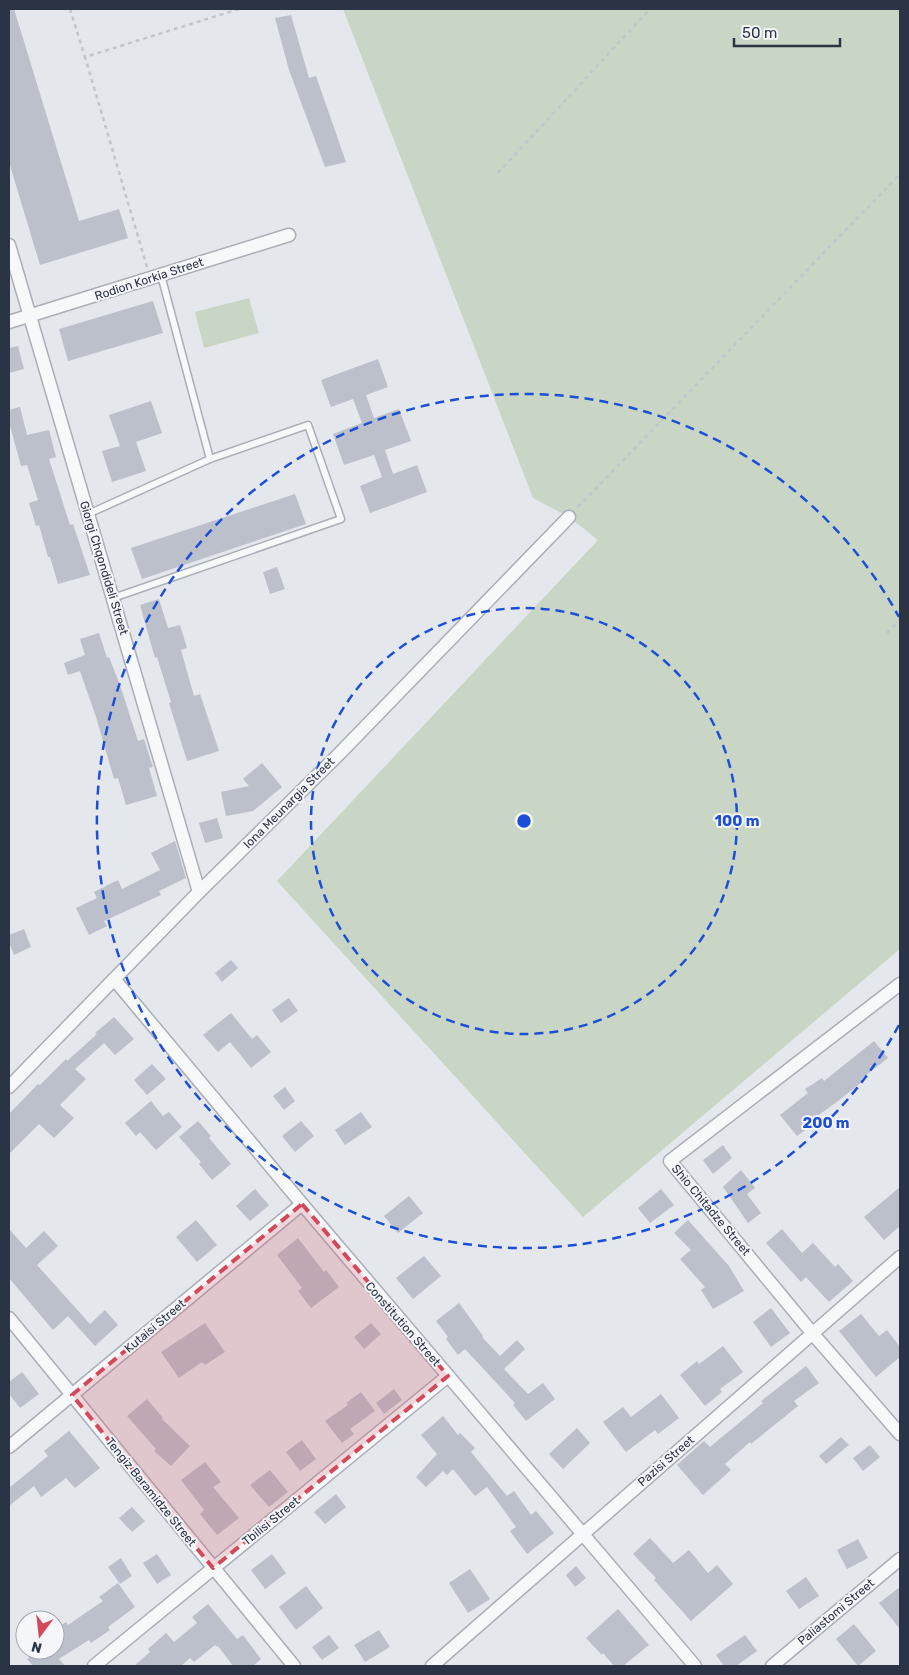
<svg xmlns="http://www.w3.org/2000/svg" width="909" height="1675" viewBox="0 0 909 1675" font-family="Rubik,sans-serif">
<rect width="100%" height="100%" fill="#e4e7ec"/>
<!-- green -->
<g fill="#c9d6c5">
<polygon points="343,9 900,9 900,949 583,1217 277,881 598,540 569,517 533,498"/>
<polygon points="249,298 259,333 204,348 195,312"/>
</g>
<!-- building -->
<g fill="#bbc0ca">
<polygon points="9,9 14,9 79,221 119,209 128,238 40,265 9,162"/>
<polygon points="291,15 309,78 316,76 346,162 325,167 289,70 275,18"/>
<polygon points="153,301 163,333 68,361 59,329"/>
<polygon points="18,346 24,369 9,373 9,348"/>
<polygon points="378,359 388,387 366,395 374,418 399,409 411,441 385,450 393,474 417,465 427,492 370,513 360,486 382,477 374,455 344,465 333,434 362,423 353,399 331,407 321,380"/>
<polygon points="151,401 162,433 136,442 146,471 112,482 102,451 120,446 109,415"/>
<polygon points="20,407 27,435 49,430 56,457 49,459 70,525 73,524 90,575 58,584 50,557 48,557 39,525 36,526 29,503 38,500 27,465 21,466 9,422 9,410"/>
<polygon points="295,494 306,524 142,579 131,548"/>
<polygon points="277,567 285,589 270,594 263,572"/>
<polygon points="159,599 168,628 180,625 187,648 181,650 194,696 200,694 219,751 187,761 169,703 171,702 157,657 155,658 140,605"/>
<polygon points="99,633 107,658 109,657 120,685 138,741 144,739 153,767 149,768 157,796 126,805 118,778 114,779 96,717 80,671 68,675 64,663 85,655 80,639"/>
<polygon points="262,763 282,787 253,811 226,816 221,792 249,786 243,779"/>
<polygon points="217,818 223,838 205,843 199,823"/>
<polygon points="175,841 186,878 159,891 161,895 104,921 107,926 89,935 76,908 97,898 94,892 118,880 122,889 160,870 151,853"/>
<polygon points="24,929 31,947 14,955 9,942 9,935"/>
<polygon points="231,960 238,968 222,982 215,973"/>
<polygon points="289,998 298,1011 281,1023 272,1010"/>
<polygon points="231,1013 252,1039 257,1035 271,1052 251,1068 230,1042 218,1052 203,1035"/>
<polygon points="114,1017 134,1039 115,1055 104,1043 75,1069 86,1079 60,1105 74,1118 54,1138 39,1124 9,1154 9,1114 38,1084 40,1085 66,1059 67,1061 97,1034 95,1033"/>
<polygon points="874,1041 888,1058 861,1079 863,1081 838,1101 812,1120 815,1123 797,1136 780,1115 808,1093 805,1089 822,1078 824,1081"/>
<polygon points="152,1064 166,1079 147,1095 134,1080"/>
<polygon points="285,1087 295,1101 284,1110 273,1096"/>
<polygon points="151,1101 163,1116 169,1112 182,1127 156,1150 140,1132 136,1136 125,1123"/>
<polygon points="361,1112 372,1127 345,1145 335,1130"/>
<polygon points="198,1121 211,1136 209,1138 231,1164 212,1180 199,1164 201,1162 179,1137"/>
<polygon points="301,1121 314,1136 295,1152 282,1136"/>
<polygon points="723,1145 732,1158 713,1174 703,1160"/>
<polygon points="741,1170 755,1188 747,1194 761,1213 748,1223 723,1187"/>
<polygon points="900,1187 900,1226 884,1240 864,1217"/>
<polygon points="255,1189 269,1205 250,1221 236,1206"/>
<polygon points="661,1189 674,1205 650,1223 638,1208"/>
<polygon points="409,1196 423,1213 398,1233 384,1216"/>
<polygon points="196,1220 217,1245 197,1262 176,1237"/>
<polygon points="688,1220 729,1266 744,1291 713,1309 701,1290 705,1287 680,1259 691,1250 674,1233"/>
<polygon points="9,1229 26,1248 44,1231 58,1246 37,1265 90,1324 105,1310 118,1325 95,1346 68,1316 53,1330 9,1278"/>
<polygon points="782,1229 802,1253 813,1243 835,1267 838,1264 853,1281 829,1302 806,1277 801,1282 766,1243"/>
<polygon points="298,1238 324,1272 326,1270 339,1287 311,1308 298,1291 302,1288 277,1255"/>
<polygon points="424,1256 441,1276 413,1299 396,1278"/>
<polygon points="459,1303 483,1336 482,1337 500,1356 517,1340 525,1349 504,1369 528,1394 543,1383 555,1399 526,1421 513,1405 515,1403 465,1349 458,1355 446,1339 448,1337 436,1321"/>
<polygon points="771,1308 790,1333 771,1347 753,1322"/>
<polygon points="861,1314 879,1336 887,1330 900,1347 900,1357 876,1377 839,1331"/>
<polygon points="205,1323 225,1352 205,1365 202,1362 179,1378 161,1352"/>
<polygon points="371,1323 381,1334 364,1349 354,1337"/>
<polygon points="723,1346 743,1372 720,1389 722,1392 705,1406 680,1375 697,1361 699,1364"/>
<polygon points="806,1366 819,1383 794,1401 798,1406 751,1444 750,1442 725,1464 731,1470 703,1495 677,1465 704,1441 710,1447 763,1403 761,1401"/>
<polygon points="22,1372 39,1394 20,1408 9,1394 9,1382"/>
<polygon points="394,1389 402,1400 384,1414 376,1403"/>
<polygon points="361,1392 375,1411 350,1429 354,1434 342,1443 325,1421 348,1405 346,1403"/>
<polygon points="661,1394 679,1418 658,1434 655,1430 626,1452 603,1422 623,1407 631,1417"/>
<polygon points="147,1399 163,1418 162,1419 190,1446 171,1466 154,1451 156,1449 127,1416"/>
<polygon points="443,1416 458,1435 460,1433 475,1448 471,1452 507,1496 514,1491 531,1515 536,1511 554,1533 527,1554 510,1531 516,1527 487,1487 475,1496 453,1469 447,1475 443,1471 426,1487 416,1477 437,1454 421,1435"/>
<polygon points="577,1428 590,1443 563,1469 549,1454"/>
<polygon points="69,1431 100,1468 75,1488 66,1478 41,1497 34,1486 9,1506 9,1488 48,1456 44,1451"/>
<polygon points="841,1437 849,1445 826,1464 819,1456"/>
<polygon points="302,1440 316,1459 300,1471 286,1452"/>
<polygon points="870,1445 880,1457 863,1471 853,1458"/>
<polygon points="205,1462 221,1482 213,1487 239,1518 217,1535 200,1514 204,1510 181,1480"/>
<polygon points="270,1470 288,1492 269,1507 250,1485"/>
<polygon points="336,1494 346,1507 325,1524 314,1512"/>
<polygon points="132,1507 145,1521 132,1532 119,1518"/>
<polygon points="650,1538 673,1563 689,1550 708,1573 717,1565 733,1584 691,1621 654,1580 656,1578 633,1554"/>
<polygon points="858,1539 868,1558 847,1569 837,1550"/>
<polygon points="157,1554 171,1575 157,1584 143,1563"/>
<polygon points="272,1554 286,1573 265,1589 251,1570"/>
<polygon points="121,1558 132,1576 120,1584 108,1567"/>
<polygon points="576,1566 586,1578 575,1587 566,1575"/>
<polygon points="470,1569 490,1599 468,1613 449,1583"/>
<polygon points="806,1577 819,1596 799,1609 786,1591"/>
<polygon points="118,1583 135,1607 108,1627 110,1630 91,1643 89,1640 59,1659 65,1666 33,1666 27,1659 39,1650 55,1650 55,1629 66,1622 68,1625 103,1601 99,1597"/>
<polygon points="306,1586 323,1608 296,1630 279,1607"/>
<polygon points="900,1587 900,1629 879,1603"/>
<polygon points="208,1604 237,1639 243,1635 261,1659 253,1666 233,1666 218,1646 217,1647 215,1645 194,1662 190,1658 181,1666 134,1666 150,1652 148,1649 166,1633 174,1642 197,1623 192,1617"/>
<polygon points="618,1609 649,1645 623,1666 614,1666 603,1653 602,1655 586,1638"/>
<polygon points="854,1624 876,1651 858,1666 836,1639"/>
<polygon points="379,1630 390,1647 365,1662 354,1645"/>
<polygon points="329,1635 339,1648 322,1660 312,1647"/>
<polygon points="745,1635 757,1651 736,1666 724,1666 716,1655"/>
</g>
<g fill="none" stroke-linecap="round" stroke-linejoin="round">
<!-- service casing -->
<g stroke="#a9aeb7" stroke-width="9">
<g id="service">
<polyline points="161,275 210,459"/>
<polyline points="88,514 210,459 308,425 341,519 113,598"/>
</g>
</g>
<!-- minor casing -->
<g stroke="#a9aeb7" stroke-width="15">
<g id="minor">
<polyline points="9,245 199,892"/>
<polyline points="9,322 289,235"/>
<polyline points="114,979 302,1204 695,1666"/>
<polyline points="900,984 670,1161 813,1334 900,1434"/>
<polyline points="9,1087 199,892 340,753 569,517"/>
<polyline points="9,1318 294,1666"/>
<polyline points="9,1447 302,1204"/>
<polyline points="94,1666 448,1376"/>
<polyline points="432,1666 900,1257"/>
<polyline points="772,1666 900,1559"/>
</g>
</g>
<!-- path -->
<g stroke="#c2c5cb" stroke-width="2.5" stroke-dasharray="4 4" stroke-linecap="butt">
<polyline points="70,9 85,57"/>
<polyline points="498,173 650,9"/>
<polyline points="147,267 85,57 239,9"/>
<polyline points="578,507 900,174"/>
<polyline points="887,633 900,620"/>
</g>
<!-- service -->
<use href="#service" stroke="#f7f8fa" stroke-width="6"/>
<!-- minor -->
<use href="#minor" stroke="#f7f8fa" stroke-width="12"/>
</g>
<!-- marked area -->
<path fill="#d1495b" fill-opacity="0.2" stroke="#d1495b" stroke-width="4" stroke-dasharray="10 6" stroke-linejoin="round" d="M302 1204 448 1376 213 1568 72 1395Z"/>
<!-- distance rings -->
<g fill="none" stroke="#1d4ed8" stroke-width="2.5" stroke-dasharray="9 6">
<circle cx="524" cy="821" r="213"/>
<path d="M899 1025A427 427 0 1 1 899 617"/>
</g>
<g text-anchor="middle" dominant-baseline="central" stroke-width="4" stroke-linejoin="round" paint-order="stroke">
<!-- street labels -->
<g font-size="12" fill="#2b3445" stroke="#f4f6f9">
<text transform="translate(149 279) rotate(-18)">Rodion Korkia Street</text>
<text transform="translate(104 568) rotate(73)">Giorgi Chqondideli Street</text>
<text transform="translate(289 803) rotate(-45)">Iona Meunargia Street</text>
<text transform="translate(711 1210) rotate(50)">Shio Chitadze Street</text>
<text transform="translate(403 1324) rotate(49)">Constitution Street</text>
<text transform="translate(155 1326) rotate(-40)">Kutaisi Street</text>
<text transform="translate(666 1461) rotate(-41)">Pazisi Street</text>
<text transform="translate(151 1492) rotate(51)">Tengiz Baramidze Street</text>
<text transform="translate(271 1521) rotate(-39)">Tbilisi Street</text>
<text transform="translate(836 1612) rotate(-40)">Paliastomi Street</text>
</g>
</g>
<circle cx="524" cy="821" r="8" fill="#1d4ed8" stroke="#f4f6f9" stroke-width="2.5"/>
<g font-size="15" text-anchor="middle" font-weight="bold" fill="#1d4ed8" stroke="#f4f6f9" stroke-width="4" stroke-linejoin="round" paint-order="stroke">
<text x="737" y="826">100 m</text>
<text x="826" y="1128">200 m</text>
</g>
<!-- border -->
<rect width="909" height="1675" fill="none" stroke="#2b3445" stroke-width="20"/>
<!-- north arrow -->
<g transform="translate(40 1635) rotate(195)"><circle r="24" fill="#f4f6f9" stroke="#a4a8b1"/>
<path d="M0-4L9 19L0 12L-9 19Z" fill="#d1495b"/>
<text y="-8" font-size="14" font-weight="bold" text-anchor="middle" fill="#2b3445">N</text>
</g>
<!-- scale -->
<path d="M734 38v8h106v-8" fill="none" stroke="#2b3445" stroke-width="2.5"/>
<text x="742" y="38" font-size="15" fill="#2b3445" stroke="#f4f6f9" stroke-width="4" paint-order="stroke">50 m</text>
</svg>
